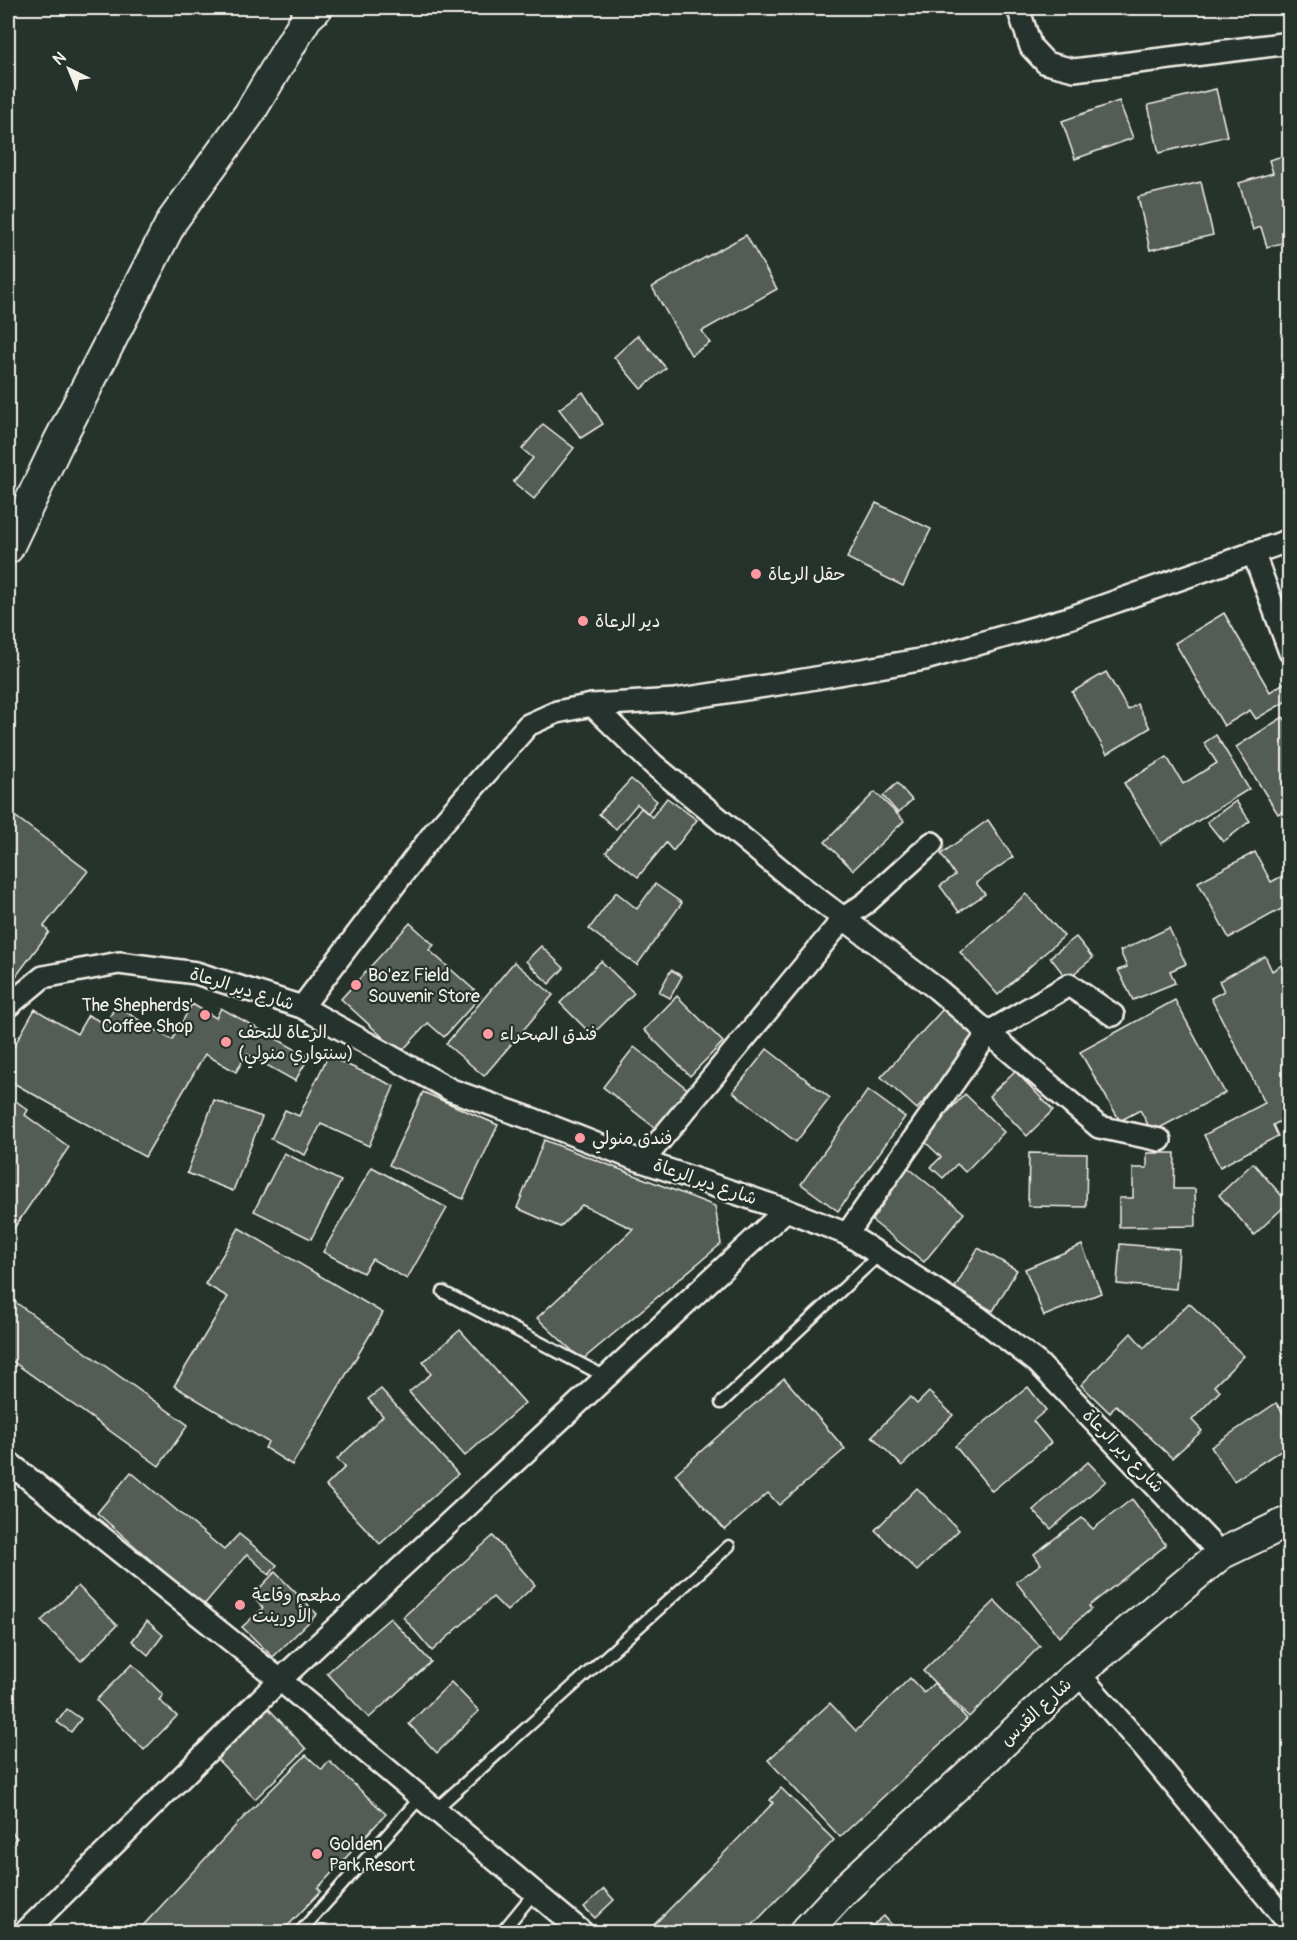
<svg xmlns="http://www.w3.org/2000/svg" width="1297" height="1940" viewBox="0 0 1297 1940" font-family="Pangolin,'Playpen Sans Arabic',sans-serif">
<rect width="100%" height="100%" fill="#26332d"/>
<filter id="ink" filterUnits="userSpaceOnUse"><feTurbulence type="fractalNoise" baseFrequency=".0167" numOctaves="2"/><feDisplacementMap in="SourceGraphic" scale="12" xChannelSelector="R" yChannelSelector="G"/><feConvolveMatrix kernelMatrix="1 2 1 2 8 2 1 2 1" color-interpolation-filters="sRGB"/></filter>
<g filter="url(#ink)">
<!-- building -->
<g fill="#525c55" stroke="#f4f1e8" stroke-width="1.5">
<polygon points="1216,89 1227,136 1159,153 1148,105"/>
<polygon points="1119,101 1133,138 1075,159 1062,121"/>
<polygon points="1290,154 1290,241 1267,247 1261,227 1253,230 1239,183 1273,173 1269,160"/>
<polygon points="1201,182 1213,235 1150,250 1138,197"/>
<polygon points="746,235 777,289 702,331 710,343 691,355 652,287"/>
<polygon points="638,335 666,368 641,389 614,357"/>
<polygon points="583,392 603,424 581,438 559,409"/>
<polygon points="543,424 574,448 534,499 513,482 533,458 522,449"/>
<polygon points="876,503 931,529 903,586 847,558"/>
<polygon points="1224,613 1270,692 1287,681 1290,685 1290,699 1256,719 1250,710 1224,726 1175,643"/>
<polygon points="1106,672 1128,710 1137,704 1150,728 1107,754 1072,692"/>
<polygon points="1283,717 1290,726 1290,807 1278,814 1236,747"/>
<polygon points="1216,735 1249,789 1161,844 1124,783 1167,757 1183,784 1217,763 1204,743"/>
<polygon points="631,779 657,801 648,813 637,804 616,829 599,814"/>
<polygon points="897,783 912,800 898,813 883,796"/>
<polygon points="875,792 904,821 853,870 825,842"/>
<polygon points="667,798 697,820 673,851 666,843 638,877 606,852 641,808 652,817"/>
<polygon points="1236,801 1250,821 1223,842 1207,822"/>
<polygon points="8,811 88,871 44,926 49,932 8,987"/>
<polygon points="988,820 1013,857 976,883 985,894 959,912 940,886 955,875 941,854"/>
<polygon points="1255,852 1271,882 1290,872 1290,920 1283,908 1229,938 1198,882"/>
<polygon points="655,884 682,903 637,965 589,929 616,892 637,909"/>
<polygon points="1026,894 1064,936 998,995 960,952"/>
<polygon points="410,923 434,945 429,950 481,996 444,1037 428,1023 400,1053 341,999"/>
<polygon points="1169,928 1186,964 1170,971 1175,983 1133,1000 1118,970 1127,967 1120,951"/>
<polygon points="1076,937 1093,958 1067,979 1050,957"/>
<polygon points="541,946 564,968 549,984 526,961"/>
<polygon points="1265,956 1272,971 1282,965 1290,980 1290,1130 1284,1119 1273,1125 1278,1136 1220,1167 1204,1135 1265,1103 1211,998 1224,991 1219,981"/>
<polygon points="601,961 634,993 592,1035 560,1003"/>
<polygon points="514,962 553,995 484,1076 446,1044"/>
<polygon points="671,970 682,976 670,998 659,992"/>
<polygon points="677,996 723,1042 690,1076 644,1030"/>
<polygon points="1175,1000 1225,1093 1152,1132 1140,1110 1120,1121 1080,1052"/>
<polygon points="192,1004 216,1018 221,1008 309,1057 295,1081 247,1054 236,1072 205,1054 145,1157 8,1080 8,1057 35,1009 77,1034 88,1015 105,1024 116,1006 172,1040"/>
<polygon points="943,1009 979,1041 917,1109 881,1077"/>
<polygon points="634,1047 690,1091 659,1131 603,1087"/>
<polygon points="767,1049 830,1098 796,1142 733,1092"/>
<polygon points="328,1056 394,1086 369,1146 321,1124 305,1155 271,1139 285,1110 299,1116"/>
<polygon points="1015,1071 1053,1110 1027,1136 989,1096"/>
<polygon points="868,1090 905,1117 838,1211 801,1184"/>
<polygon points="423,1092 498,1125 463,1199 389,1165"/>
<polygon points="965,1094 1004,1132 965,1172 957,1164 943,1178 931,1167 941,1157 922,1139"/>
<polygon points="8,1095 28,1110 25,1115 69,1147 8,1237"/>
<polygon points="214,1100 262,1117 233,1191 187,1173"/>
<polygon points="544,1140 715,1206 721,1244 582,1360 537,1318 633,1229 582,1205 560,1227 517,1208"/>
<polygon points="284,1153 341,1181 311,1239 254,1211"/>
<polygon points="1029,1153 1087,1154 1086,1207 1028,1206"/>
<polygon points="1147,1153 1175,1153 1174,1189 1195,1189 1196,1226 1119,1227 1119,1198 1133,1198 1133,1168 1147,1168"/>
<polygon points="1253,1163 1288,1203 1254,1235 1219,1195"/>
<polygon points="905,1165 964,1213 924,1262 865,1215"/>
<polygon points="372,1167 447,1208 407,1279 372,1259 363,1273 323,1252"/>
<polygon points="239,1228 383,1313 292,1465 265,1448 268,1442 174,1386 228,1297 205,1284"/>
<polygon points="1120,1244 1179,1249 1176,1289 1117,1284"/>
<polygon points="1082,1245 1101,1293 1044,1316 1025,1269"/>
<polygon points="978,1248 1017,1270 993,1311 954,1289"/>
<polygon points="8,1297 188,1425 159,1466 8,1358"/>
<polygon points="1189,1303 1244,1356 1214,1386 1220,1391 1192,1420 1202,1431 1172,1458 1116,1405 1110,1413 1081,1385 1131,1333 1144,1348"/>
<polygon points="460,1330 525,1403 465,1456 409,1392 431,1374 423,1362"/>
<polygon points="784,1378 845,1449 779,1505 768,1493 725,1530 675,1474"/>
<polygon points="1028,1387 1046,1410 1033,1421 1051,1443 992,1491 955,1446"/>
<polygon points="381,1389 458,1474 380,1544 326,1486 345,1467 337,1459 383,1416 368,1399"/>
<polygon points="929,1392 953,1415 902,1466 872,1436 910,1397 917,1404"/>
<polygon points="1276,1403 1290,1422 1290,1444 1234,1481 1211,1447"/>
<polygon points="1088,1462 1106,1481 1051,1529 1033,1510"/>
<polygon points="131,1472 224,1550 239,1534 277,1565 269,1575 247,1554 203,1606 97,1513"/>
<polygon points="917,1488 959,1530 917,1571 875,1530"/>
<polygon points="1132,1499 1166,1545 1089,1606 1091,1609 1059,1637 1016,1582 1041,1564 1034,1554 1082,1518 1093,1529"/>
<polygon points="493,1536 535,1585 507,1611 493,1597 432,1651 403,1617"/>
<polygon points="275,1572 317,1614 273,1657 242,1627 263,1608 252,1596"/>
<polygon points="78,1586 117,1625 81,1661 41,1621"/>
<polygon points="995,1601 1040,1646 969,1717 923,1671"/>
<polygon points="390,1618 431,1662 369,1718 327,1673"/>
<polygon points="147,1621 163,1635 148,1655 132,1641"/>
<polygon points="132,1664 163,1695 159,1700 177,1716 144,1750 96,1700"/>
<polygon points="910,1678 924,1693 934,1683 967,1719 840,1837 768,1760 830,1703 856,1731"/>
<polygon points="451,1682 479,1711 437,1753 409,1724"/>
<polygon points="8,1696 16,1705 8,1713"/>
<polygon points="67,1709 81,1719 71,1732 57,1722"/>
<polygon points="269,1709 306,1749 255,1799 216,1758"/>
<polygon points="306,1755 322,1770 329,1761 386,1814 318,1888 321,1891 282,1932 137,1932 241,1820"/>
<polygon points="781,1788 834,1840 746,1932 647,1932 773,1803 770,1800"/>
<polygon points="8,1828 17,1838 8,1847"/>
<polygon points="604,1889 614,1900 595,1918 584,1907"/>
<polygon points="884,1916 898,1932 865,1932"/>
</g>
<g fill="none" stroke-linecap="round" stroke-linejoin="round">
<!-- lane casing -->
<g stroke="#f4f1e8" stroke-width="15">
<g id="lane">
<polyline points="443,1292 606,1377"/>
<polyline points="721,1403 880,1254"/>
<polyline points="435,1810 729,1546"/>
<polyline points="300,1932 421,1797"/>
<polyline points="502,1932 534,1893"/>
</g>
</g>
<!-- street casing -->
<g stroke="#f4f1e8" stroke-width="26">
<g id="street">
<polyline points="1018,8 1031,47 1046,63 1074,70 1290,43"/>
<polyline points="1253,552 1290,652"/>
<polyline points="592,705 654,765 798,884 937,989 1099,1127 1160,1140"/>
<polyline points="8,1006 43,977 119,963 196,973 302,1007 451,1090 535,1120 630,1157 786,1210 847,1234 978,1317 1038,1363 1221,1554"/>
<polyline points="302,1007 433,834 528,725 557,712 592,705 675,700 804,680 925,659 1069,618 1290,540"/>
<polyline points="643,1161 844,918 867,902 932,843"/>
<polyline points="847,1234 989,1032 1069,985 1113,1015"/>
<polyline points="8,1462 280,1680 582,1932"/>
<polyline points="1078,1673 1144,1748 1290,1925"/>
<polyline points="25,1932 280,1680 786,1210"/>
</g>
</g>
<!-- secondary casing -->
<g stroke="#f4f1e8" stroke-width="34">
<g id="secondary">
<polyline points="8,548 59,441 172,221 249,114 307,17 317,8"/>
<polyline points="805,1932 846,1888 1078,1673 1221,1554 1290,1521"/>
</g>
</g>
<!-- lane -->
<use href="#lane" stroke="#26332d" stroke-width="10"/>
<!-- street -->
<use href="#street" stroke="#26332d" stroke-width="21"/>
<!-- secondary -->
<use href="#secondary" stroke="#26332d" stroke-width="30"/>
</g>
</g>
<!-- markers -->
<g fill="#ff9aa2" stroke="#26332d" stroke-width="2">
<circle cx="756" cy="574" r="6"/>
<circle cx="583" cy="621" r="6"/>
<circle cx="356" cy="985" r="6"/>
<circle cx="205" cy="1015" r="6"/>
<circle cx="488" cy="1034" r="6"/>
<circle cx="226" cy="1042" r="6"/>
<circle cx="580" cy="1138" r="6"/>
<circle cx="240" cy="1605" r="6"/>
<circle cx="317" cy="1854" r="6"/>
</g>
<g text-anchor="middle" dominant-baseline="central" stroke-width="4.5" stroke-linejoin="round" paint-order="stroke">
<!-- poi labels -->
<g font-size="18" fill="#f4f1e8" stroke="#26332d" text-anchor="start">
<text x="768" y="574">حقل الرعاة</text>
<text x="595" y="621">دير الرعاة</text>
<text x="368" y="975">Bo'ez Field<tspan x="368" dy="21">Souvenir Store</tspan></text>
<text x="193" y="1005" text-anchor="end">The Shepherds'<tspan x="193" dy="21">Coffee Shop</tspan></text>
<text x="238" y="1032">الرعاة للتحف<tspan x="238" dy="21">(سنتواري منولي)</tspan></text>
<text x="500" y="1034">فندق الصحراء</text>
<text x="592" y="1138">فندق منولي</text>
<text x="252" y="1595">مطعم وقاعة<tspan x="252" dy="21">الأورينت</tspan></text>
<text x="329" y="1844">Golden<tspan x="329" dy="21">Park Resort</tspan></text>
</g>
<!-- street labels -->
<g font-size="18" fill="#f4f1e8" stroke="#26332d">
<text transform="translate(242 989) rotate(17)">شارع دير الرعاة</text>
<text transform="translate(705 1182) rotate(19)">شارع دير الرعاة</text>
<text transform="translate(1123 1451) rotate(46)">شارع دير الرعاة</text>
<text transform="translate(1036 1712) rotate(-43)">شارع القدس</text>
</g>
</g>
<!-- margin -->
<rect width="1297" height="1940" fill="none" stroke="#26332d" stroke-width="30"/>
<rect x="15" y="15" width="1267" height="1910" fill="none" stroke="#f4f1e8" stroke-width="2" filter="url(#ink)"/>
<!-- north arrow -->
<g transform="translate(69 69) rotate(317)" stroke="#26332d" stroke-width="4.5" paint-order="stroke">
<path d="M0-4.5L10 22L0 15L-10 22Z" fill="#f4f1e8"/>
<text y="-9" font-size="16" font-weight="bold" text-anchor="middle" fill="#f4f1e8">N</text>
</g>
</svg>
